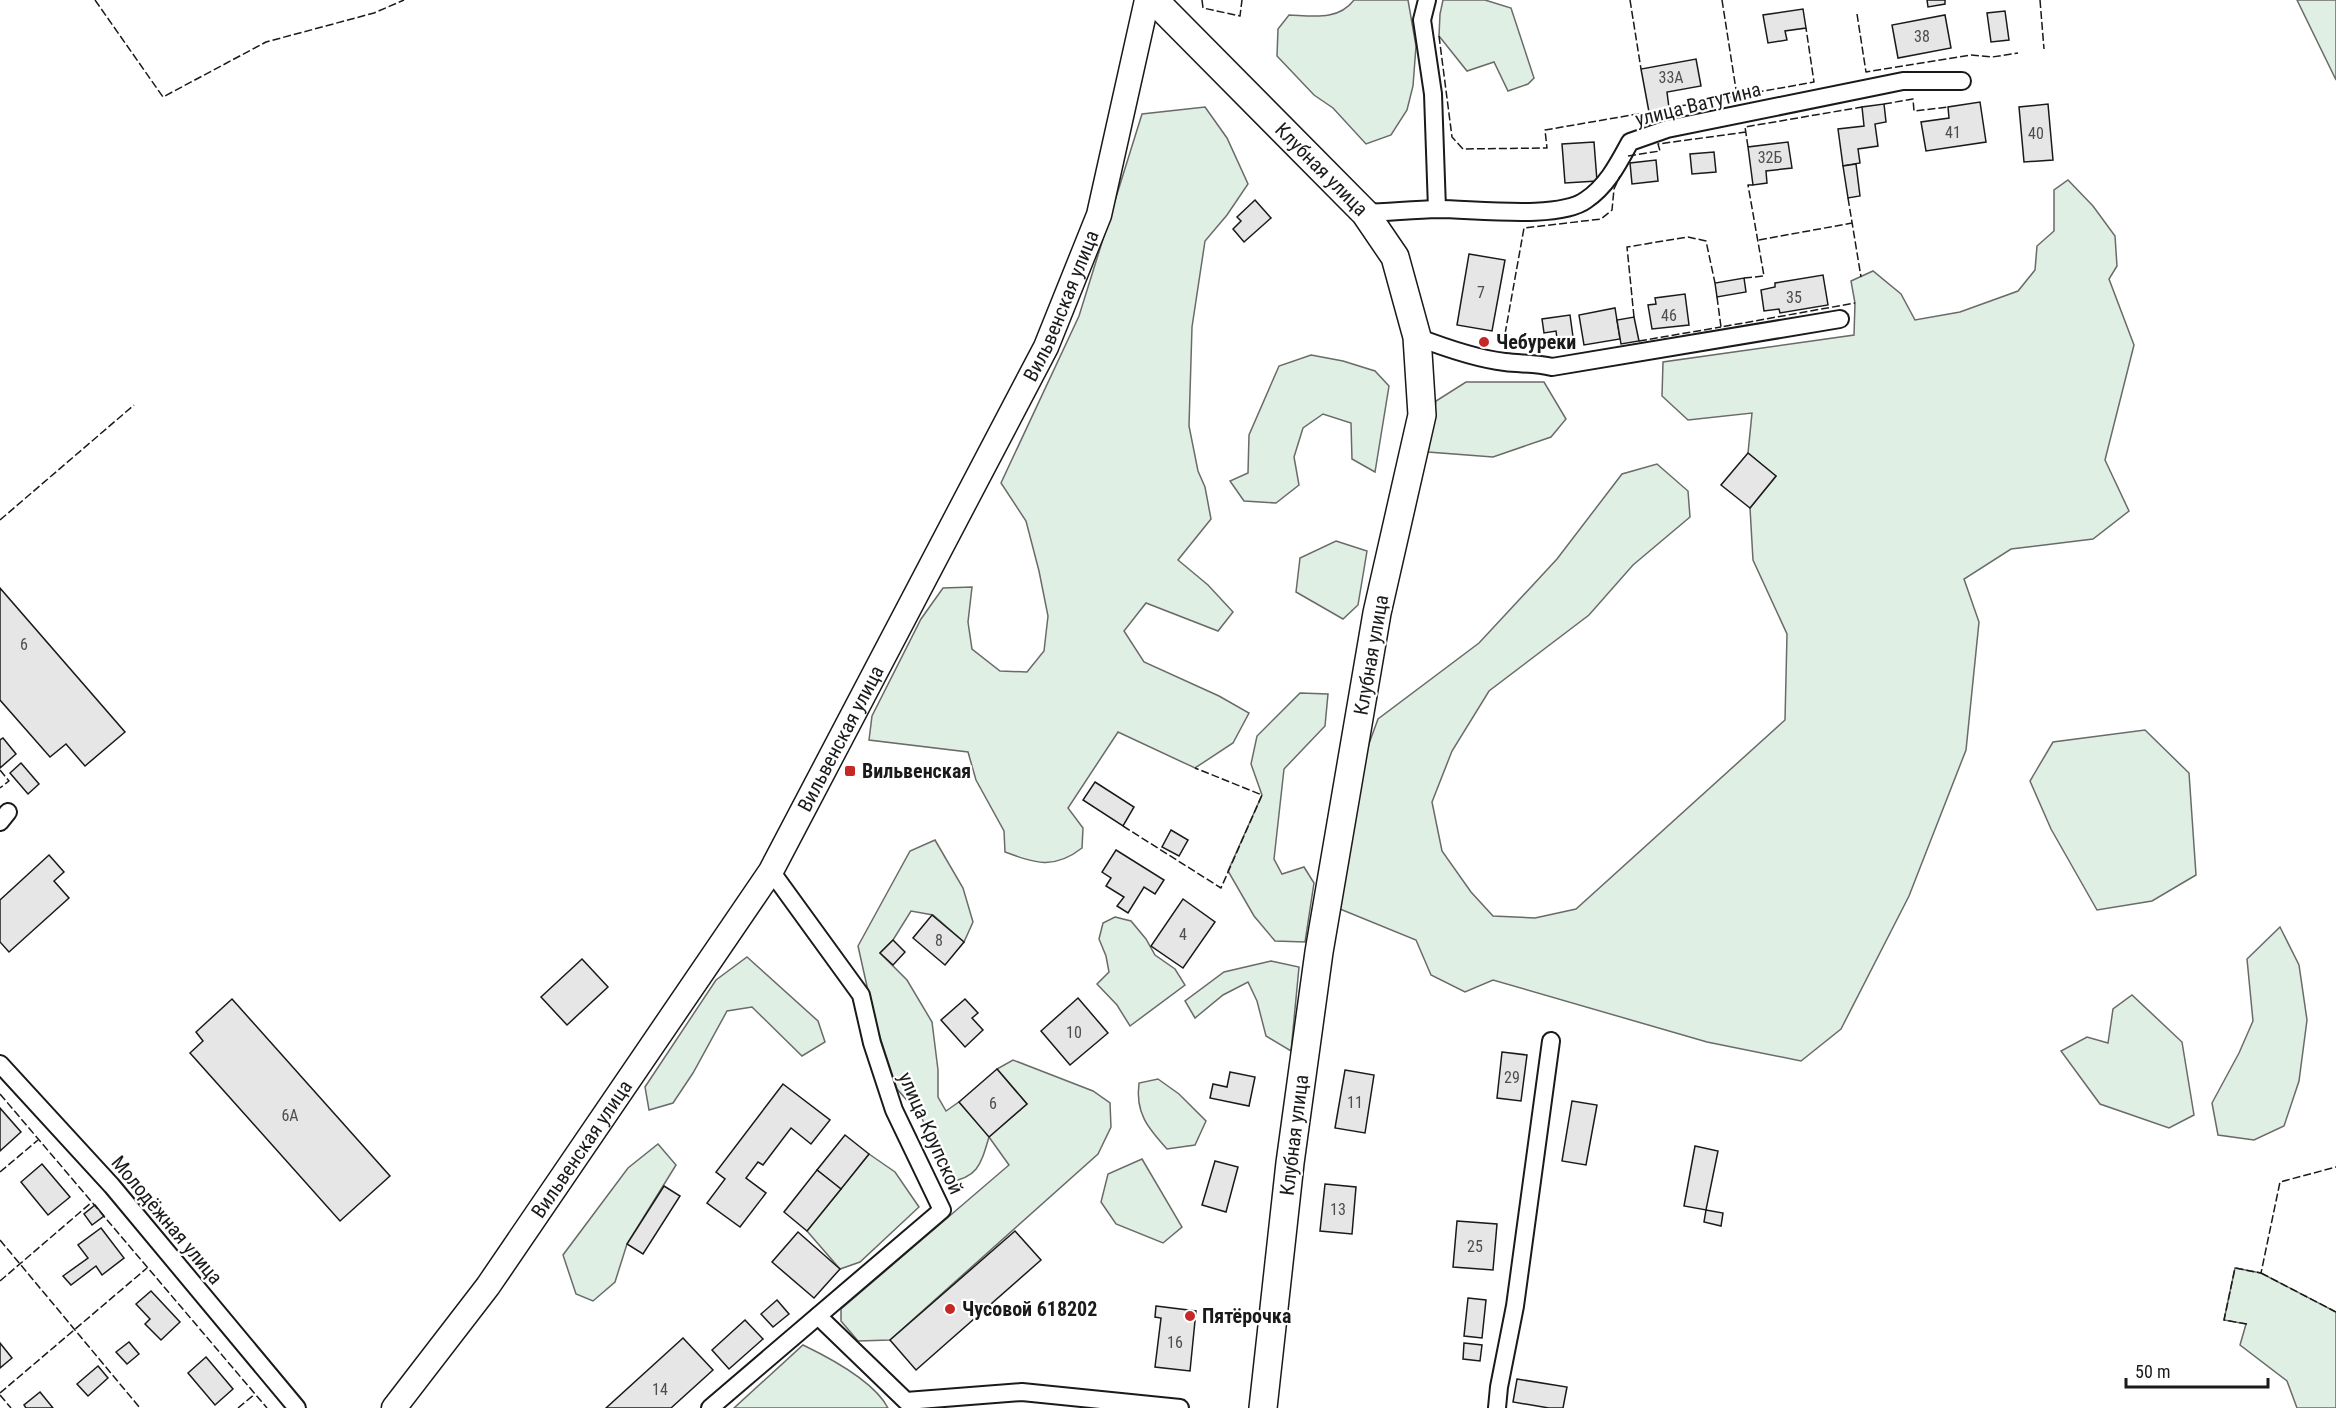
<svg xmlns="http://www.w3.org/2000/svg" width="2336" height="1408" viewBox="0 0 2336 1408" font-family="'Roboto Condensed',sans-serif">
<rect width="100%" height="100%" fill="#fff"/>
<!-- green -->
<g fill="#e0efe3" stroke="#6a6a6a" stroke-width="1.5">
<path d="M1354 0H1408L1416 46 1413 86 1407 110 1391 135 1366 144 1333 108 1314 95 1277 56 1278 29 1289 15C1313 16 1338 21 1354 0Z"/>
<polygon points="1443,0 1485,0 1511,8 1534,78 1528,84 1508,91 1494,62 1467,71 1439,36 1440,14"/>
<polygon points="2297,0 2336,0 2336,80"/>
<path d="M1205 107 1227 138 1248 184 1227 215 1205 241 1192 327 1189 426 1198 471 1205 487 1211 519 1178 560 1208 585 1233 612 1218 631 1146 603 1124 631 1144 662 1219 696 1249 713 1233 743 1195 768 1118 732 1068 808 1083 828 1082 848C1054 870 1035 863 1005 852L1004 831 976 780 968 752 869 740 872 716 921 619 943 588 972 587 968 622 972 649 1000 671 1027 672 1044 651 1048 616 1039 571 1026 521 1001 483 1079 316 1142 114Z"/>
<polygon points="2068,180 2093,206 2115,236 2117,266 2109,279 2134,345 2105,460 2129,511 2093,539 2011,549 1964,579 1979,622 1966,750 1909,896 1841,1029 1801,1061 1707,1042 1493,980 1465,992 1431,975 1416,940 1340,909 1366,752 1378,719 1479,643 1557,559 1622,474 1657,464 1688,491 1690,517 1633,565 1589,615 1489,691 1452,751 1432,802 1442,851 1471,892 1493,916 1535,918 1576,909 1785,720 1787,634 1753,560 1750,508 1776,476 1748,453 1752,413 1688,420 1662,396 1663,362 1854,335 1855,303 1851,281 1873,271 1901,294 1915,320 1960,312 2018,291 2035,270 2037,246 2054,231 2054,190"/>
<polygon points="1311,355 1343,361 1375,371 1389,386 1375,472 1352,459 1351,423 1323,414 1303,428 1294,457 1299,485 1276,503 1244,501 1230,481 1248,473 1249,435 1279,366"/>
<polygon points="1466,382 1544,382 1566,419 1551,437 1493,457 1428,452 1436,401"/>
<polygon points="1336,541 1367,551 1358,605 1343,619 1296,592 1300,558"/>
<polygon points="1300,693 1328,694 1325,726 1284,769 1274,859 1282,874 1304,867 1314,883 1305,942 1275,941 1254,916 1228,871 1262,795 1251,764 1257,736"/>
<polygon points="2145,730 2189,773 2196,875 2152,901 2097,910 2051,829 2030,781 2053,742"/>
<path d="M935 840 963 888 973 922 964 942 933 915 911 911 893 940 880 953 907 980 932 1022 938 1070V1097L946 1111 959 1102 990 1136 1027 1104 997 1069 1013 1060 1093 1091 1110 1103 1111 1127 1098 1154 890 1340 858 1341 841 1321V1309L1009 1165 989 1137C981 1164 978 1178 948 1182L921 1116 897 1089 875 1022 858 946 910 851Z"/>
<polygon points="1115,917 1131,921 1146,939 1155,955 1175,969 1185,985 1130,1026 1117,1005 1097,984 1109,972 1106,956 1099,939 1103,923"/>
<polygon points="2280,927 2299,965 2307,1020 2299,1081 2284,1126 2254,1140 2218,1135 2212,1103 2239,1053 2253,1021 2247,959"/>
<polygon points="747,957 818,1021 825,1042 802,1056 752,1007 727,1011 693,1073 673,1103 649,1110 645,1087 716,980"/>
<polygon points="1271,961 1299,967 1291,1051 1266,1036 1257,1001 1248,982 1223,995 1195,1018 1185,1001 1224,972"/>
<polygon points="2132,995 2182,1042 2194,1115 2169,1128 2100,1104 2061,1051 2087,1037 2108,1043 2113,1009"/>
<path d="M1158 1079 1179 1094 1206 1121 1195 1145 1167 1149C1148 1128 1135 1113 1139 1083Z"/>
<polygon points="658,1144 676,1165 627,1244 615,1282 593,1301 576,1294 563,1255 628,1168"/>
<polygon points="869,1154 895,1172 919,1207 860,1262 840,1269 807,1231"/>
<polygon points="1142,1159 1182,1227 1163,1243 1116,1224 1101,1202 1108,1174"/>
<polygon points="2235,1268 2261,1273 2336,1312 2336,1408 2297,1408 2287,1381 2240,1345 2246,1324 2224,1320"/>
<path d="M803 1345C830 1358 874 1381 888 1408H734Z"/>
</g>
<!-- building -->
<g fill="#e6e6e6" stroke="#1a1a1a" stroke-width="1.5">
<polygon points="1927,0 1945,0 1945,4 1928,7"/>
<polygon points="1803,9 1806,28 1785,31 1787,40 1768,43 1763,15"/>
<polygon points="2005,11 2009,40 1991,42 1987,13"/>
<polygon points="1945,15 1951,48 1898,58 1892,25"/>
<polygon points="1696,59 1701,86 1667,92 1669,108 1649,112 1641,69"/>
<polygon points="1980,102 1986,142 1926,151 1921,122 1949,118 1948,107"/>
<polygon points="1884,104 1886,122 1875,124 1878,146 1858,149 1860,163 1843,166 1838,129 1864,126 1862,107"/>
<polygon points="2048,104 2053,160 2024,162 2019,107"/>
<polygon points="1594,142 1597,181 1565,183 1562,144"/>
<polygon points="1788,142 1792,168 1766,171 1767,183 1753,185 1748,147"/>
<polygon points="1714,152 1716,172 1692,174 1690,154"/>
<polygon points="1656,160 1658,181 1632,184 1630,163"/>
<polygon points="1856,164 1860,196 1848,198 1843,166"/>
<polygon points="1255,200 1271,218 1244,242 1233,229 1241,221 1237,217"/>
<polygon points="1469,254 1505,260 1492,331 1457,325"/>
<polygon points="1823,275 1828,305 1780,313 1779,309 1764,311 1761,290 1775,287 1775,283"/>
<polygon points="1744,278 1746,292 1717,297 1715,283"/>
<polygon points="1685,294 1689,325 1652,329 1648,305 1656,304 1655,298"/>
<polygon points="1615,308 1620,339 1584,345 1579,315"/>
<polygon points="1570,315 1574,344 1558,346 1556,331 1544,333 1542,319"/>
<polygon points="1634,317 1639,341 1621,344 1617,320"/>
<polygon points="1748,453 1776,476 1750,508 1721,485"/>
<polygon points="0,588 125,732 85,766 66,744 50,757 0,700"/>
<polygon points="3,738 16,754 0,768 0,740"/>
<polygon points="21,763 39,784 28,794 10,773"/>
<polygon points="1095,782 1134,807 1123,826 1083,800"/>
<polygon points="1171,830 1188,840 1179,856 1162,847"/>
<polygon points="1116,850 1164,880 1155,894 1144,887 1128,913 1117,906 1124,897 1106,886 1111,878 1102,872"/>
<polygon points="49,855 64,872 54,881 69,898 9,952 0,942 0,900"/>
<polygon points="1183,899 1215,922 1183,968 1151,946"/>
<polygon points="932,915 964,942 945,965 913,938"/>
<polygon points="893,940 905,952 893,965 880,953"/>
<polygon points="582,959 608,987 567,1025 541,997"/>
<polygon points="1078,998 1108,1033 1070,1065 1041,1031"/>
<polygon points="232,999 390,1176 340,1221 190,1053 203,1041 196,1032"/>
<polygon points="965,999 978,1013 972,1018 983,1030 965,1047 941,1020"/>
<polygon points="1502,1052 1527,1055 1521,1101 1497,1098"/>
<polygon points="997,1069 1027,1104 989,1137 959,1102"/>
<polygon points="1345,1070 1374,1075 1365,1133 1335,1128"/>
<polygon points="1230,1072 1255,1077 1249,1106 1210,1098 1213,1084 1227,1087"/>
<polygon points="783,1084 830,1120 811,1144 791,1128 763,1165 758,1162 746,1178 766,1193 740,1227 707,1203 725,1179 716,1172"/>
<polygon points="1572,1101 1597,1105 1586,1165 1562,1161"/>
<polygon points="0,1108 21,1132 0,1151"/>
<polygon points="845,1135 869,1154 841,1189 817,1170"/>
<polygon points="1695,1146 1718,1151 1706,1210 1684,1206"/>
<polygon points="1215,1161 1238,1167 1226,1212 1202,1205"/>
<polygon points="42,1164 70,1197 48,1215 21,1182"/>
<polygon points="817,1170 841,1189 807,1231 784,1212"/>
<polygon points="1325,1184 1356,1187 1352,1234 1320,1231"/>
<polygon points="664,1186 680,1196 643,1254 627,1244"/>
<polygon points="95,1205 104,1216 92,1225 84,1214"/>
<polygon points="1706,1210 1723,1213 1721,1226 1704,1222"/>
<polygon points="1457,1221 1497,1224 1493,1270 1453,1267"/>
<polygon points="101,1228 124,1258 102,1275 96,1266 71,1285 63,1276 88,1258 78,1245"/>
<polygon points="1015,1231 1041,1260 916,1370 890,1340"/>
<polygon points="798,1232 840,1269 814,1298 772,1262"/>
<polygon points="151,1291 180,1322 161,1340 145,1324 150,1319 136,1304"/>
<polygon points="1468,1298 1486,1300 1482,1338 1464,1336"/>
<polygon points="777,1300 789,1314 773,1327 761,1314"/>
<polygon points="1156,1306 1196,1311 1190,1371 1155,1367 1161,1318 1155,1317"/>
<polygon points="745,1320 763,1339 729,1369 712,1350"/>
<polygon points="683,1338 713,1370 671,1408 606,1408"/>
<polygon points="129,1342 139,1354 127,1364 116,1352"/>
<polygon points="0,1343 12,1358 0,1368"/>
<polygon points="1464,1343 1482,1345 1480,1361 1463,1359"/>
<polygon points="206,1357 233,1389 215,1405 188,1373"/>
<polygon points="98,1366 108,1378 88,1396 77,1384"/>
<polygon points="1517,1379 1567,1387 1563,1408 1549,1408 1513,1402"/>
<polygon points="40,1392 53,1408 26,1408 24,1405"/>
</g>
<g fill="none" stroke-linecap="round" stroke-linejoin="round">
<!-- street casing -->
<g stroke="#1a1a1a" stroke-width="20">
<g id="street">
<polyline points="1427,0 1422,20 1433,94 1437,209"/>
<path d="M1365 213C1389 212 1413 210 1438 209 1474 209 1559 220 1586 200 1607 186 1618 164 1630 142L1667 129 1903 81H1962"/>
<path d="M1417 337C1443 347 1478 359 1505 362 1521 364 1536 363 1552 367L1840 319"/>
<polyline points="0,822 8,812"/>
<polyline points="0,1064 112,1186 297,1408"/>
<polyline points="818,1316 906,1401 1022,1392 1180,1408"/>
<polyline points="710,1408 942,1210 894,1110 872,1043 861,995 771,871"/>
<polyline points="1497,1408 1499,1387 1515,1306 1551,1041"/>
</g>
</g>
<!-- secondary casing -->
<g stroke="#1a1a1a" stroke-width="27">
<g id="secondary">
<path id="s1" d="M394 1408 488 1286 771 871 1046 347 1099 215 1147 0"/>
</g>
</g>
<!-- primary casing -->
<g stroke="#1a1a1a" stroke-width="30">
<g id="primary">
<path id="s2" d="M1154 0 1365 213 1395 257 1417 337 1422 415 1377 613 1319 952 1290 1163 1263 1408"/>
</g>
</g>
<!-- street -->
<use href="#street" stroke="#fff" stroke-width="16"/>
<!-- secondary -->
<use href="#secondary" stroke="#fff" stroke-width="24"/>
<!-- primary -->
<use href="#primary" stroke="#fff" stroke-width="27"/>
<!-- fence -->
<g stroke="#1a1a1a" stroke-width="1.5" stroke-dasharray="8 3" stroke-linecap="butt">
<polyline points="95,0 163,97 266,42 374,13 404,0"/>
<polyline points="1202,0 1203,8 1240,16 1242,0"/>
<polyline points="1630,0 1641,69"/>
<polyline points="1722,0 1737,96"/>
<polyline points="2040,0 2044,49"/>
<polyline points="1857,14 1866,72 1971,55 1992,57 2018,53"/>
<polyline points="1439,36 1452,137 1463,149 1547,148 1545,130 1649,112"/>
<polyline points="1884,104 1913,99 1914,111 1948,107"/>
<polyline points="1669,108 1814,82 1806,28"/>
<polyline points="1748,147 1745,127 1862,107"/>
<polyline points="1628,156 1660,151 1658,144 1746,132"/>
<polyline points="1848,198 1861,277"/>
<polyline points="1759,240 1852,223"/>
<polyline points="1744,278 1764,276 1748,185 1753,185"/>
<polyline points="1717,297 1721,327 1855,303"/>
<polyline points="1634,317 1627,247 1688,237 1706,241 1715,283"/>
<polyline points="1505,334 1524,228 1601,219 1612,210 1614,189 1620,176"/>
<polyline points="1639,341 1721,327"/>
<polyline points="0,520 134,405"/>
<polyline points="0,770 9,781 0,788"/>
<polyline points="1123,826 1221,888 1262,795 1195,768"/>
<polyline points="0,1094 267,1408"/>
<polyline points="0,1172 38,1140"/>
<polyline points="0,1240 140,1408"/>
<polyline points="2261,1273 2336,1312"/>
<polyline points="0,1281 92,1202"/>
<polyline points="2247,1324 2224,1320 2235,1268 2261,1273 2280,1182 2336,1167"/>
<polyline points="0,1393 147,1268"/>
<polyline points="0,1395 11,1408"/>
<polyline points="238,1408 255,1394"/>
</g>
</g>
<!-- markers -->
<g fill="#c62828" stroke="#fff" stroke-width="2">
<circle cx="1484" cy="342" r="6"/>
<rect x="844" y="765" width="12" height="12" rx="3"/>
<circle cx="950" cy="1309" r="6"/>
<circle cx="1190" cy="1316" r="6"/>
</g>
<g text-anchor="middle" dominant-baseline="central" stroke-width="4.5" stroke-linejoin="round" paint-order="stroke">
<!-- number labels -->
<g font-size="16" fill="#4d4d4d">
<text x="1922" y="36">38</text>
<text x="1671" y="77">33А</text>
<text x="1953" y="132">41</text>
<text x="2036" y="133">40</text>
<text x="1770" y="157">32Б</text>
<text x="1481" y="292">7</text>
<text x="1794" y="297">35</text>
<text x="1669" y="315">46</text>
<text x="24" y="644">6</text>
<text x="1183" y="934">4</text>
<text x="939" y="940">8</text>
<text x="1074" y="1032">10</text>
<text x="1512" y="1077">29</text>
<text x="1355" y="1102">11</text>
<text x="993" y="1103">6</text>
<text x="290" y="1115">6А</text>
<text x="1338" y="1209">13</text>
<text x="1475" y="1246">25</text>
<text x="1175" y="1342">16</text>
<text x="660" y="1389">14</text>
</g>
<!-- street labels -->
<g font-size="20" fill="#1a1a1a" stroke="#fff">
<text transform="translate(1698 104) rotate(-14)">улица Ватутина</text>
<text stroke="none"><textPath href="#s2" startOffset="238">Клубная улица</textPath></text>
<text stroke="none"><textPath href="#s1" startOffset="1292">Вильвенская улица</textPath></text>
<text transform="translate(1371 655) rotate(-80)">Клубная улица</text>
<text stroke="none"><textPath href="#s1" startOffset="806">Вильвенская улица</textPath></text>
<text transform="translate(931 1133) rotate(66)">улица Крупской</text>
<text transform="translate(1294 1135) rotate(-83)">Клубная улица</text>
<text stroke="none"><textPath href="#s1" startOffset="320">Вильвенская улица</textPath></text>
<text transform="translate(167 1220) rotate(50)">Молодёжная улица</text>
</g>
<!-- poi labels -->
<g font-size="20" font-weight="bold" fill="#1a1a1a" stroke="#fff" text-anchor="start">
<text x="1496" y="342">Чебуреки</text>
<text x="862" y="771">Вильвенская</text>
<text x="962" y="1309">Чусовой 618202</text>
<text x="1202" y="1316">Пятёрочка</text>
</g>
</g>
<!-- scale -->
<path d="M2126 1378v9h142v-9" fill="none" stroke="#1a1a1a" stroke-width="3"/>
<text x="2135" y="1378" font-size="18" fill="#1a1a1a" stroke="#ffffff" stroke-width="4.5" paint-order="stroke">50 m</text>
</svg>
